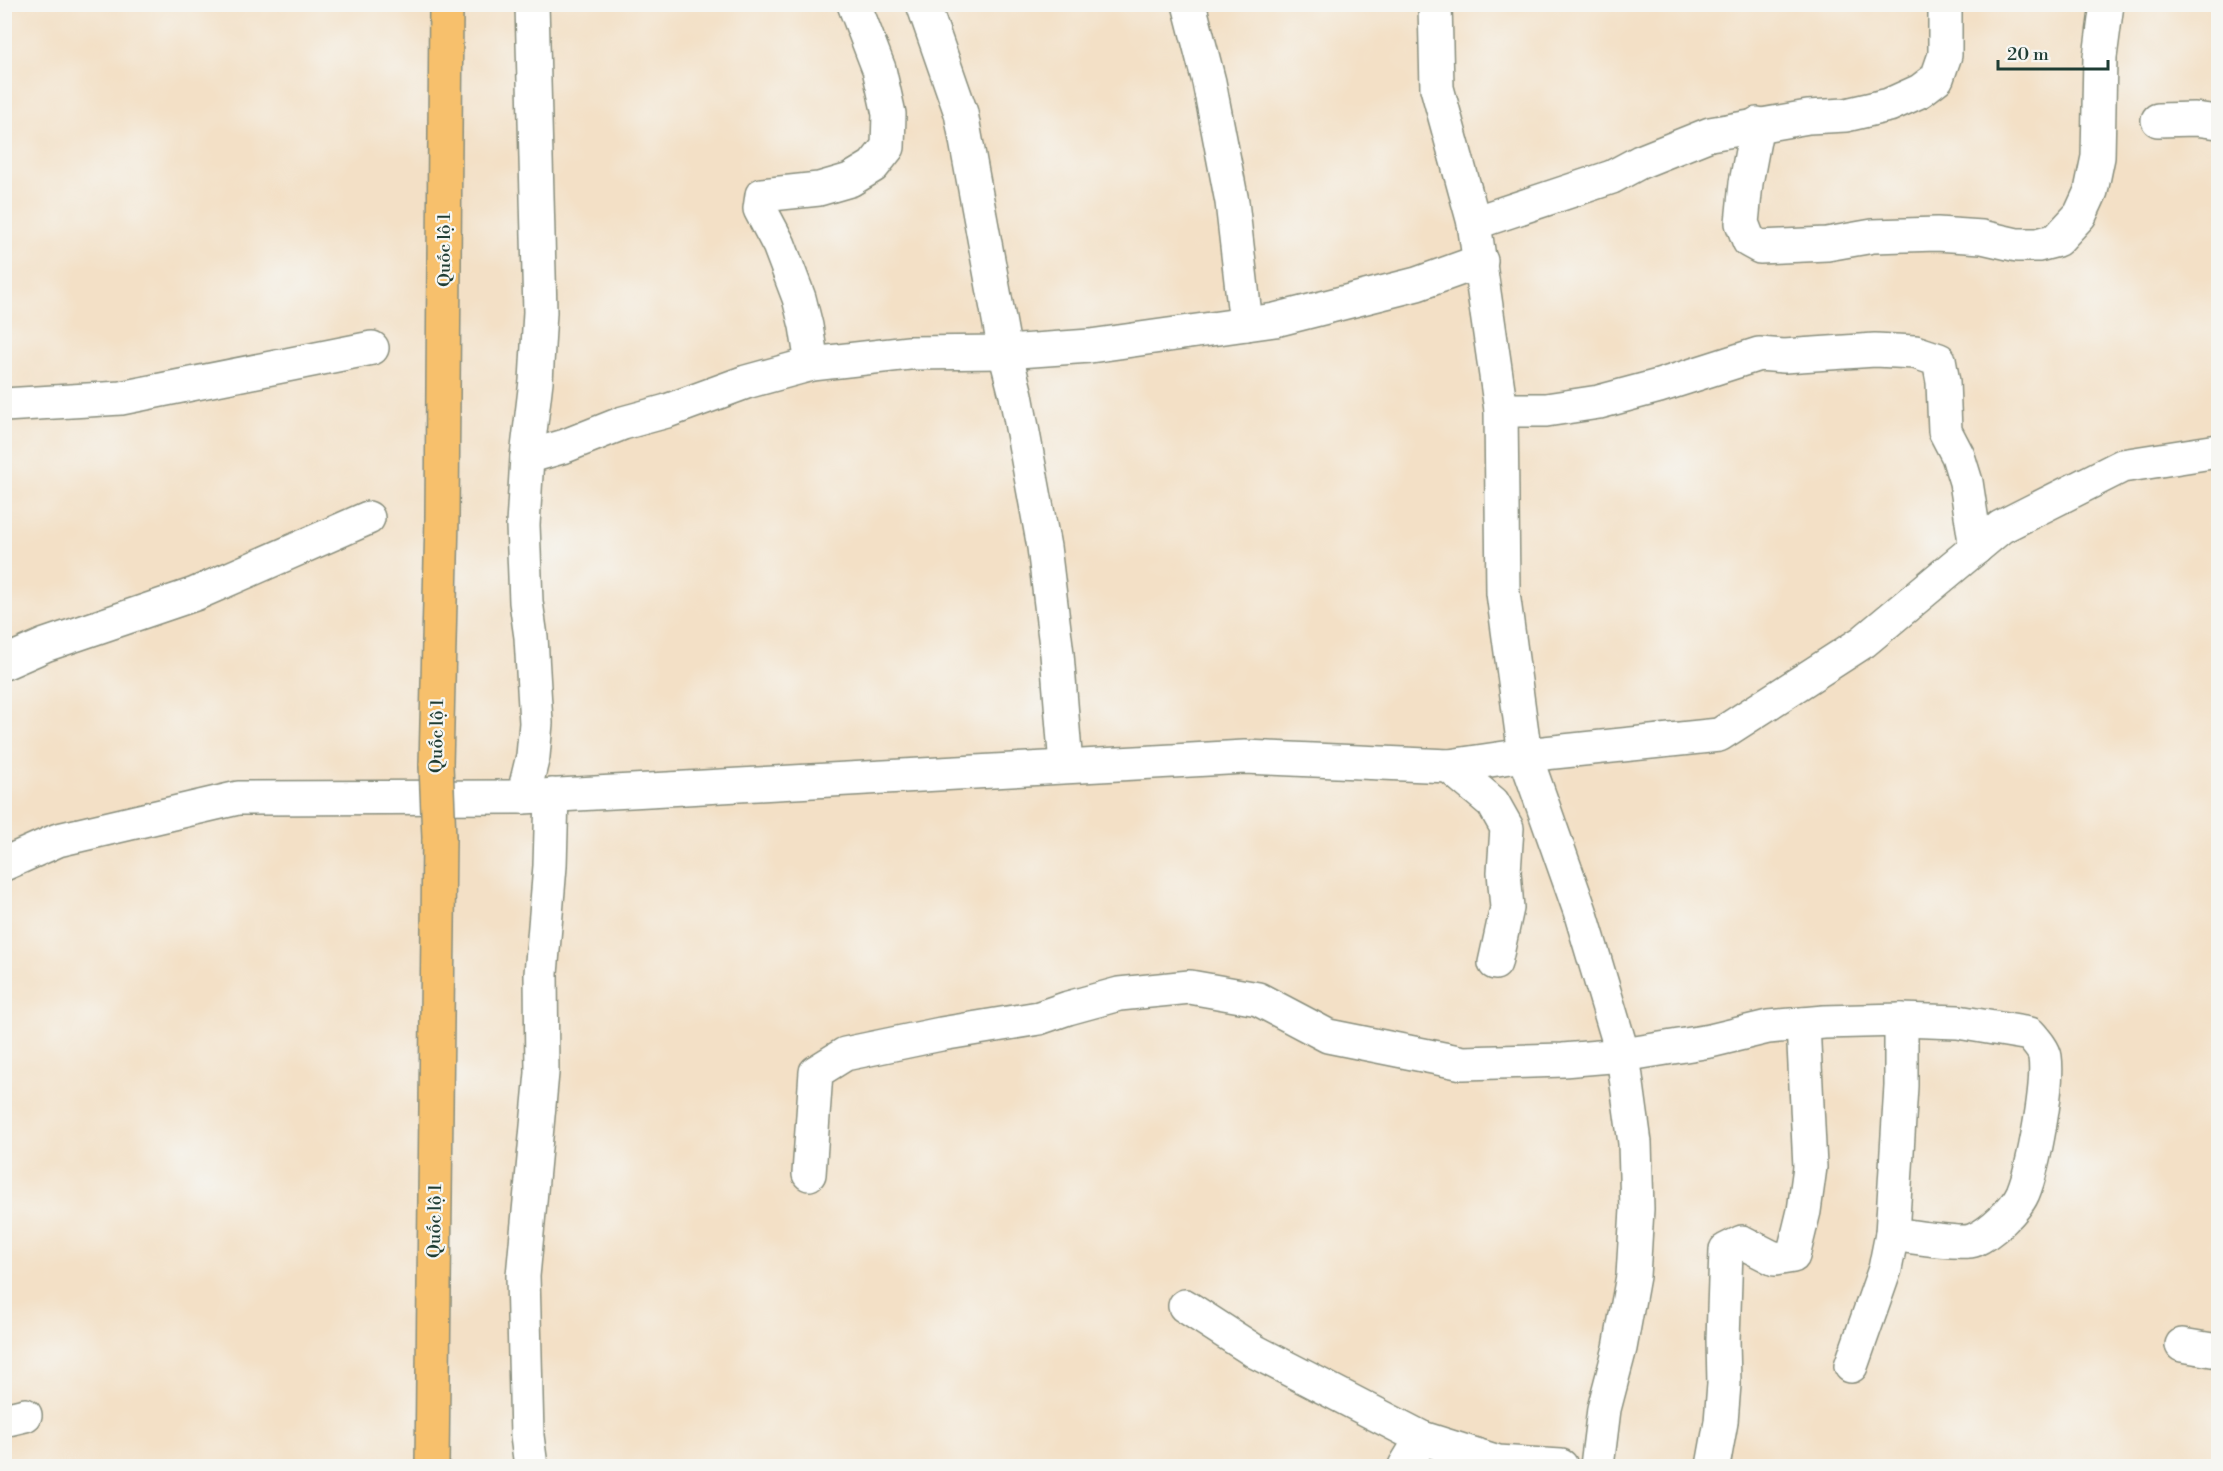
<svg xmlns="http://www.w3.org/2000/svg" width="2223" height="1471" viewBox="0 0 2223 1471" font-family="'Libre Bodoni',serif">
<rect width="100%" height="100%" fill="#f6f6f2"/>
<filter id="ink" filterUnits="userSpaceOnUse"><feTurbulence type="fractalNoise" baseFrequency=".0167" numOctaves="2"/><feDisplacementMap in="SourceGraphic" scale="12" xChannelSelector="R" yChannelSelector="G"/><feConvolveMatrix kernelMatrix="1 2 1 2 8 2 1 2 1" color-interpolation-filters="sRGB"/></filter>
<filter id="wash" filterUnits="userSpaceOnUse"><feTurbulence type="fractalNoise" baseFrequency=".008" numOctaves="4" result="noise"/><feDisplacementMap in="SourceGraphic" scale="24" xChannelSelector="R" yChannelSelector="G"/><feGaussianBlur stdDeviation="1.35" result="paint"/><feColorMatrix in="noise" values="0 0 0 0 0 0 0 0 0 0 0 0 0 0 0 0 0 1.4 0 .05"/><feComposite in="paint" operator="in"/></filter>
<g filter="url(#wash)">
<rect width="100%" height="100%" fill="#f3e0c6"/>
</g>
<g filter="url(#ink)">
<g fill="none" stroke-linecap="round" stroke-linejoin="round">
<!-- minor casing -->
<g stroke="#898e7d" stroke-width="36">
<g id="minor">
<polyline points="923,4 961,113 1005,352 1016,395 1044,547 1057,654 1066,766"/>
<polyline points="1189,4 1209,82 1232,202 1246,324"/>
<polyline points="1435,4 1437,88 1474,223 1501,410 1503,593 1525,755 1580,911 1623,1055 1635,1143 1637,1209 1633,1276 1620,1348 1604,1409 1597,1466"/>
<polyline points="2158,120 2195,119 2218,122"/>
<polyline points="1757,124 1746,183 1742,223 1749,241 1760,247 1827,244 1873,236 1937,234 1982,237 2017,245 2038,245 2057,240 2080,215 2091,191 2098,157 2100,57 2107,4"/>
<polyline points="1474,223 1612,177 1640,162 1710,134 1808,117 1846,115 1889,105 1920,91 1937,78 1945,55 1945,4"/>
<polyline points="812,364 806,326 799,298 779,245 760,209 762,195 819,189 850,180 873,166 888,147 889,114 879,69 854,4"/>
<polyline points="4,405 121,398 372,348"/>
<polyline points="1501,410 1546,410 1599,402 1659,386 1759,354 1784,356 1875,350 1915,352 1939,360 1943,382 1945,431 1958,456 1966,482 1976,548"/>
<polyline points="527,457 565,446 623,423 667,411 746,382 812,364 909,353 1005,352 1090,346 1275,320 1417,284 1481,261"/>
<polyline points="4,663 45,645 195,594 368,518"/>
<polyline points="1449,766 1493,803 1507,828 1504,872 1507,908 1495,963"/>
<polyline points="523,797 533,756 536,723 531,637 526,602 523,525 527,457 536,381 540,312 532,4"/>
<polyline points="4,864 58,840 238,798 523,797 1245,757 1449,766 1525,755 1719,735 1863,642 2001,527 2122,466 2218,451"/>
<path d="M809 1174 816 1072 845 1054 941 1034 1039 1018 1068 1008 1119 994 1190 987 1258 999 1328 1036 1463 1063 1563 1060 1623 1055 1710 1041 1768 1027 1824 1022 1901 1020 1958 1022 2030 1034C2035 1040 2044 1050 2045 1057 2049 1085 2034 1166 2023 1193 2016 1209 1991 1233 1974 1240 1963 1245 1907 1236 1892 1234"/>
<polyline points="1185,1306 1256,1352 1422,1438 1498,1462 1561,1466"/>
<polyline points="2182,1345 2218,1351"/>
<polyline points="1851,1366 1885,1269 1892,1234 1901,1086 1901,1020"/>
<polyline points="4,1420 25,1415"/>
<polyline points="531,1466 527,1436 523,1276 542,1073 541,974 550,866 552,795"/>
<polyline points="1405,1466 1422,1438"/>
<polyline points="1713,1466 1721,1422 1724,1384 1723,1340 1726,1250 1742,1242 1775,1259 1793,1256 1804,1211 1810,1167 1803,1024"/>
</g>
</g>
<!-- trunk casing -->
<g stroke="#898e7d" stroke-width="36">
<g id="trunk">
<polyline points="436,765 442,518 446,4"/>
<polyline points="432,1466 439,838"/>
</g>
</g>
<!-- minor -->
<use href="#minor" stroke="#fff" stroke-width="33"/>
<!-- trunk -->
<use href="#trunk" stroke="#f7c06c" stroke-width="33"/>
<!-- trunk-bridge casing -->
<g stroke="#898e7d" stroke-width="36" stroke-linecap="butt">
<polyline id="trunk-bridge" points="436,765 439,838"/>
</g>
<!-- trunk-bridge -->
<use href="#trunk-bridge" stroke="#f7c06c" stroke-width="33"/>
</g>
</g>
<g text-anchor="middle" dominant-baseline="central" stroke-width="4.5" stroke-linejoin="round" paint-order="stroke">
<!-- street labels -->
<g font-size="18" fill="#1f3d34" stroke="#f6f6f2">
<text transform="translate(444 250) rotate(-90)">Quốc lộ 1</text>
<text transform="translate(437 736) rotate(-89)">Quốc lộ 1</text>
<text transform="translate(435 1221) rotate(-89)">Quốc lộ 1</text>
</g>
</g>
<!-- margin -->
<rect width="2223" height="1471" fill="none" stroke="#f6f6f2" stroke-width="24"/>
<!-- scale -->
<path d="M1998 60v9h110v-9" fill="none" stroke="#1f3d34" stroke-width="3"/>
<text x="2007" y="60" font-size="18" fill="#1f3d34" stroke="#f6f6f2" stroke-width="4.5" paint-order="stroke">20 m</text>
</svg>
